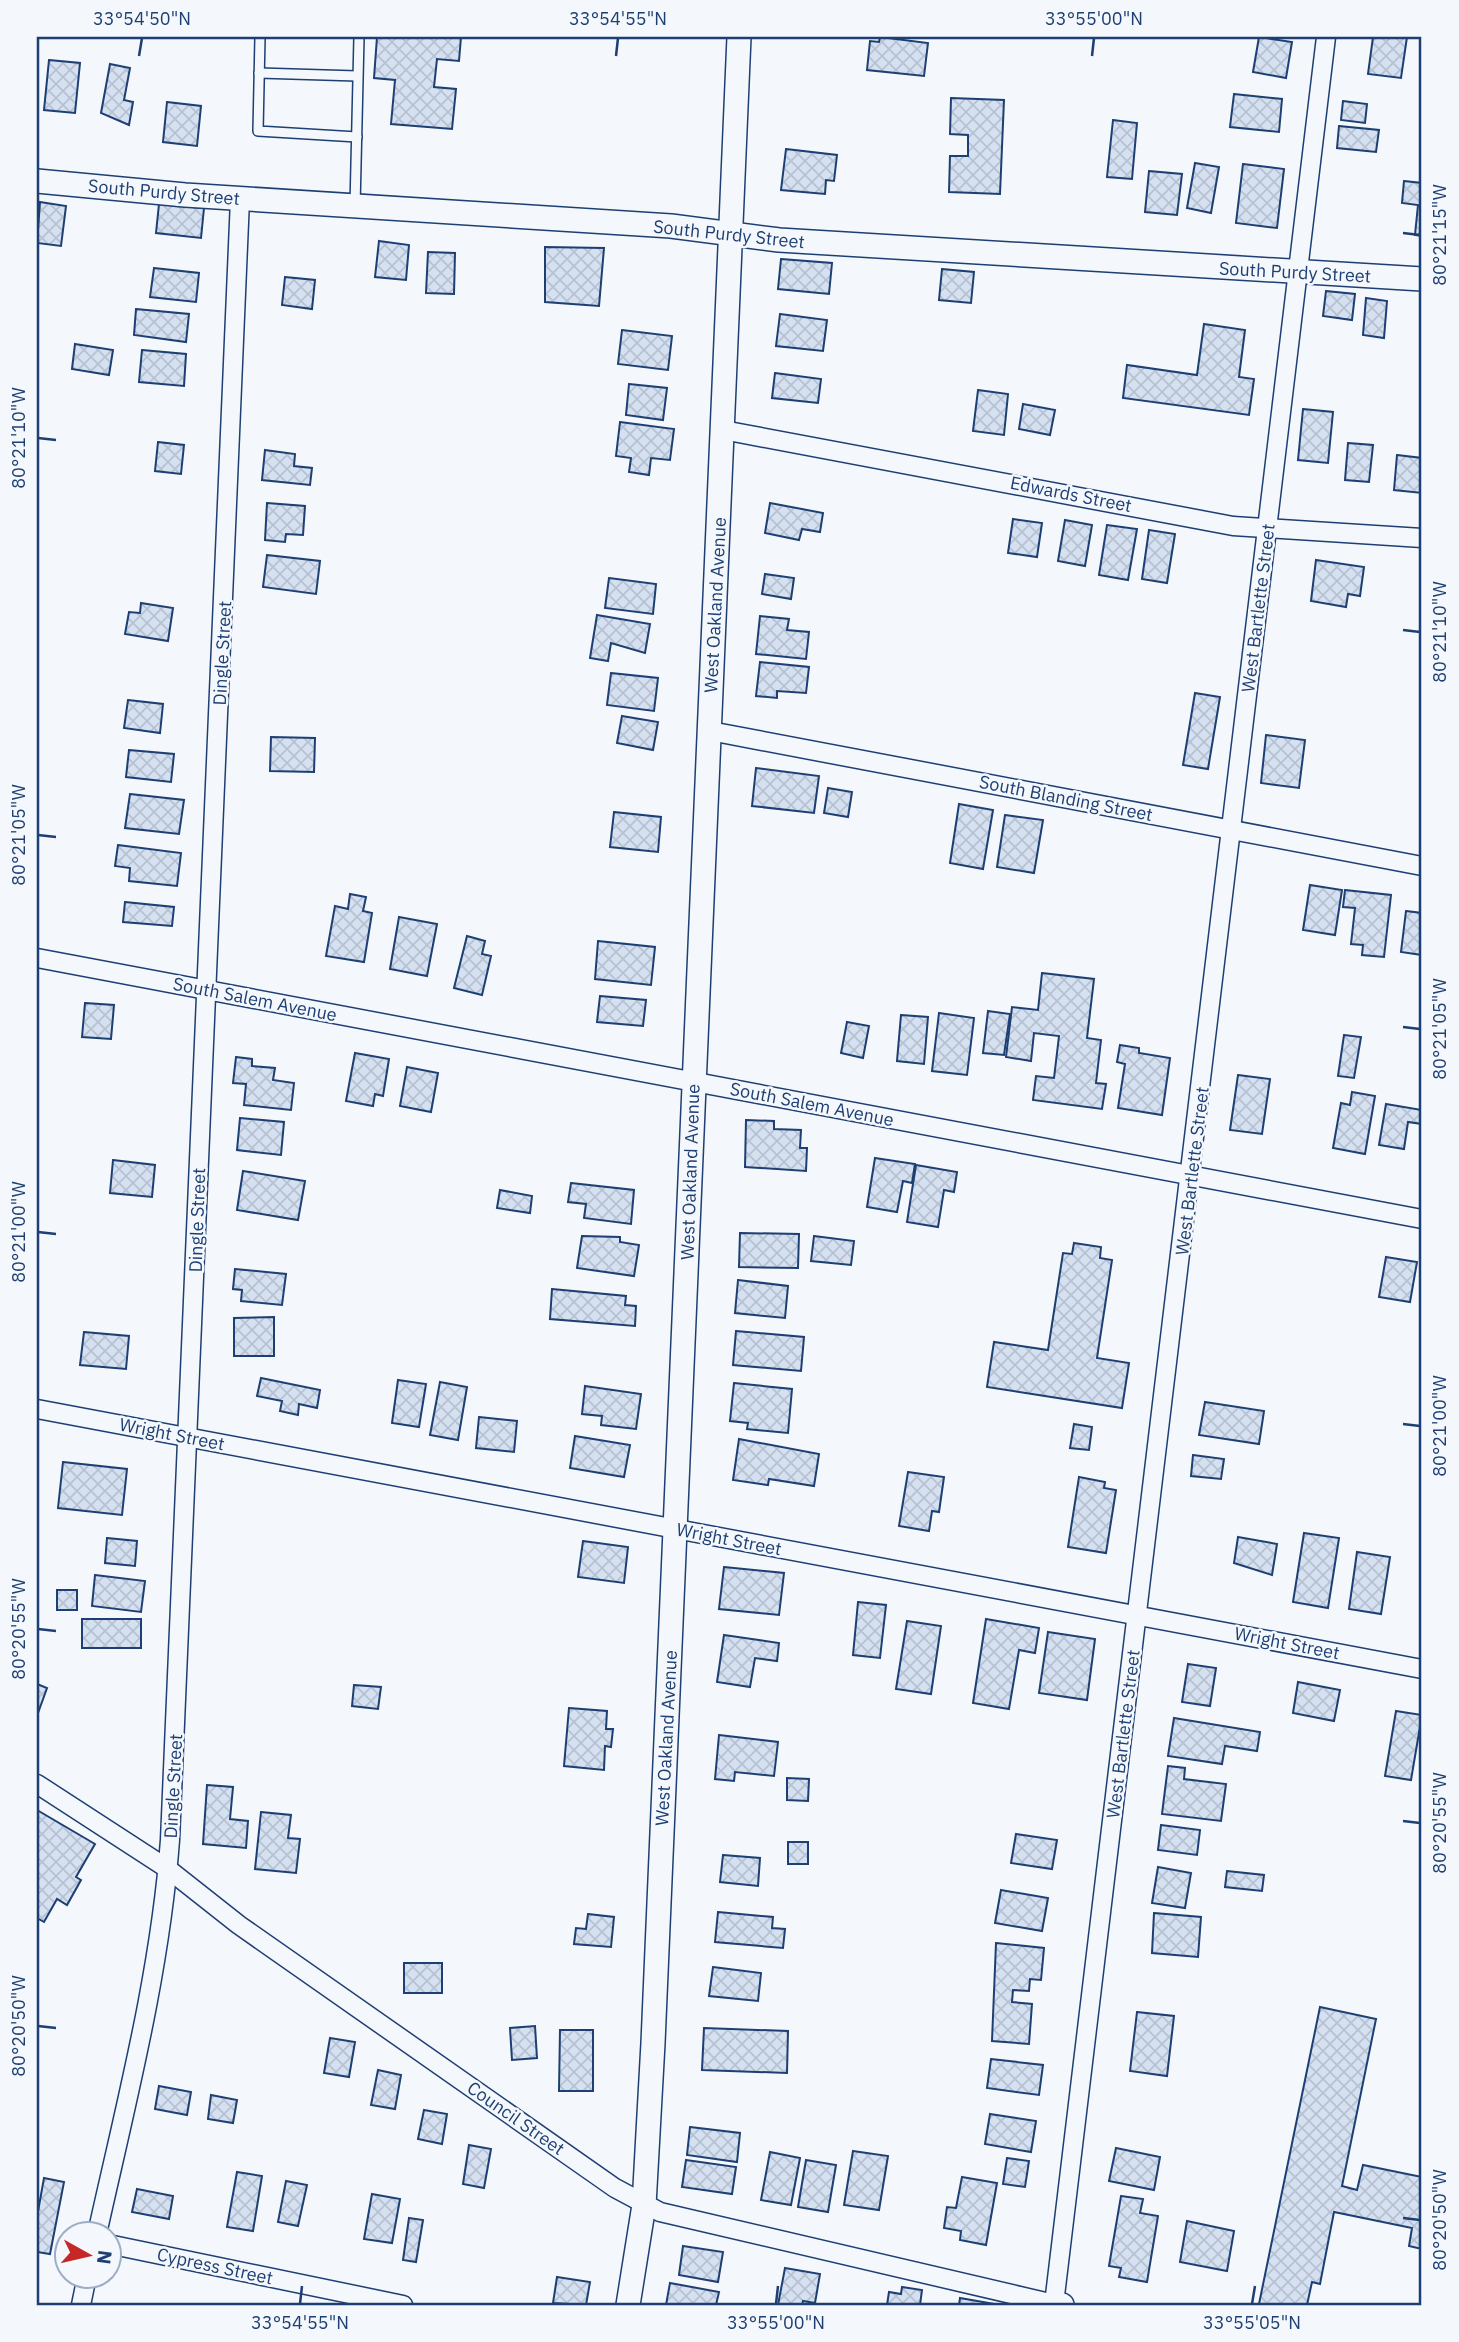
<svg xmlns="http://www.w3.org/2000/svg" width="1459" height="2342" viewBox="0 0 1459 2342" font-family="'IBM Plex Sans',sans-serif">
<defs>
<pattern id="building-cross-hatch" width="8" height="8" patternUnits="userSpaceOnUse" patternTransform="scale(1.75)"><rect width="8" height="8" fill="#d5e0f0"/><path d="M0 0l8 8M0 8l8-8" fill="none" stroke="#b6c1d1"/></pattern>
</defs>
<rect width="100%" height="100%" fill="#f4f7fb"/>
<!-- building -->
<g fill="url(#building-cross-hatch)" stroke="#1d3f73" stroke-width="2">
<polygon points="377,37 461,37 459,61 437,59 434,87 456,89 452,129 391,124 395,80 374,78"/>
<polygon points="880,37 928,43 924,76 867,70 870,41 879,42"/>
<polygon points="1259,37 1292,42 1286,78 1253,72"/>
<polygon points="1373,37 1407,37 1401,78 1368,74"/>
<polygon points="49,60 80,63 75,113 44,110"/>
<polygon points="110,64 130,68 124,100 133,102 129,125 101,113"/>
<polygon points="1234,94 1282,99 1279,132 1230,127"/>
<polygon points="951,98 1004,100 1000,194 949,192 950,156 968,156 968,135 950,134"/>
<polygon points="1343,101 1367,104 1365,123 1341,120"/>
<polygon points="167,102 201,106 197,146 163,142"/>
<polygon points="1113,120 1137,123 1132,179 1107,177"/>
<polygon points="1339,126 1379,130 1376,152 1337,148"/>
<polygon points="786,149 837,155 834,181 826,180 825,194 781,190"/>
<polygon points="1195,163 1219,167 1211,213 1187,208"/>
<polygon points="1243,164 1284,169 1277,228 1236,223"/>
<polygon points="1149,171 1182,174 1177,215 1145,212"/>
<polygon points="1404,181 1422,183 1422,236 1415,235 1418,205 1402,203"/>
<polygon points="40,202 66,206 61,246 37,243"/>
<polygon points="159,204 204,208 201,238 156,233"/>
<polygon points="379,241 409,245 406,280 375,277"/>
<polygon points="545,247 604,248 599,306 545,302"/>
<polygon points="428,252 455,253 454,294 426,293"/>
<polygon points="781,259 832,263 829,294 778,289"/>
<polygon points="154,268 199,273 196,302 150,297"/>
<polygon points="942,269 974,272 971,303 939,300"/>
<polygon points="285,277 315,280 312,309 282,305"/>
<polygon points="1326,291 1355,294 1352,320 1323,316"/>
<polygon points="1366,298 1387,301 1384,338 1363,335"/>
<polygon points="136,309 189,314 186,342 134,335"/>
<polygon points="780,314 827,320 823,351 776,346"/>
<polygon points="1204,324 1245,330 1239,377 1254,379 1249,415 1123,398 1127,365 1197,375"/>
<polygon points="622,330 672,336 668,370 618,364"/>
<polygon points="75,344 113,350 109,375 72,369"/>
<polygon points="142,350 186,354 184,386 139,382"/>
<polygon points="775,373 821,379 818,403 772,398"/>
<polygon points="629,384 667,388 663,420 626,415"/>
<polygon points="978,390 1008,394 1004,435 973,431"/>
<polygon points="1023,404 1055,410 1050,435 1019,429"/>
<polygon points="1303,409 1333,412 1328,463 1298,460"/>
<polygon points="620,422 674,429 670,460 651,458 649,475 629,472 631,458 616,456"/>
<polygon points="158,442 184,445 181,474 155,471"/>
<polygon points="1348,443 1373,445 1369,482 1345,480"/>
<polygon points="265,450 295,454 294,466 312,468 310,485 262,480"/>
<polygon points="1397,455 1422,458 1422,493 1394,490"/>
<polygon points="267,503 305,506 303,535 286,534 285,542 265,540"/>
<polygon points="770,503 823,513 820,532 802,529 799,540 765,533"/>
<polygon points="1013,519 1042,523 1037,557 1008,553"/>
<polygon points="1065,520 1092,525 1085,566 1058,561"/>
<polygon points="1107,525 1137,529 1128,580 1099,575"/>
<polygon points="1149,530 1175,534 1167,583 1142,579"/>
<polygon points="267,555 320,561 316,594 263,587"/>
<polygon points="1316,560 1364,567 1360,596 1348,594 1346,607 1311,601"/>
<polygon points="765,574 794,578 791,599 762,594"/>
<polygon points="609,578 656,584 653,614 605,608"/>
<polygon points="141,603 173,608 168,641 125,634 129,612 140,613"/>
<polygon points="597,615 650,624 645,653 611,643 608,661 590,658"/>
<polygon points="760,616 789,619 787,630 809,632 806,659 756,654"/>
<polygon points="760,662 809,667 806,693 777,691 777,698 756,696"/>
<polygon points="611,673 658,678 654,711 607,705"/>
<polygon points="1195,693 1220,697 1208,769 1183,765"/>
<polygon points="128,700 163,704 160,733 124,728"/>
<polygon points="622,716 658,722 653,750 617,743"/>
<polygon points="1266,735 1305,740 1299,788 1261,783"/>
<polygon points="271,737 315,738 314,772 270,771"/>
<polygon points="129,750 174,754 171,782 126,777"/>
<polygon points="756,768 819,776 814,813 752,806"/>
<polygon points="828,788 852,792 848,817 824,813"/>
<polygon points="130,794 184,800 179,834 125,828"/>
<polygon points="959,804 993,810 983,869 950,863"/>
<polygon points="614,812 661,817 658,852 610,847"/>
<polygon points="1005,815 1043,820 1034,873 997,867"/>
<polygon points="118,845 181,853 177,886 129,881 130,868 115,866"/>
<polygon points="1310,885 1342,890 1335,935 1303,930"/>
<polygon points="1345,890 1391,895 1384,957 1362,955 1363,945 1351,944 1355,908 1343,907"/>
<polygon points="350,894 366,897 363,911 372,913 364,962 326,956 335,906 348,909"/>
<polygon points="125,902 174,907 172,926 123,922"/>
<polygon points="1406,911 1422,913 1422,955 1401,952"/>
<polygon points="399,917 437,924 427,976 390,969"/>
<polygon points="467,936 485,941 482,954 491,956 482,995 454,988"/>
<polygon points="598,941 655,947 651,985 595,979"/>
<polygon points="1042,973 1094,979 1087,1038 1101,1040 1096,1083 1106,1084 1102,1109 1033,1100 1036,1076 1054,1078 1059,1036 1034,1033 1031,1061 1006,1057 1012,1007 1038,1010"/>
<polygon points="600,996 646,1000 643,1026 597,1022"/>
<polygon points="85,1003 114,1005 111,1039 82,1037"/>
<polygon points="988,1011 1010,1014 1004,1055 983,1053"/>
<polygon points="939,1013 974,1018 967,1075 932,1071"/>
<polygon points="901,1015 928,1017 924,1064 897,1061"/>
<polygon points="847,1022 869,1026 863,1058 841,1053"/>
<polygon points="1344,1035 1361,1037 1354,1078 1338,1076"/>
<polygon points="1120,1045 1139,1048 1139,1053 1170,1058 1162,1115 1118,1108 1125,1064 1117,1062"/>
<polygon points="355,1053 389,1059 383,1096 375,1094 373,1106 346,1101"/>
<polygon points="236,1057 252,1059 252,1066 275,1068 273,1080 294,1083 291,1110 244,1105 246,1084 233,1083"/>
<polygon points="407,1067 438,1073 431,1112 400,1106"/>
<polygon points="1238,1075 1270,1079 1262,1134 1230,1130"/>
<polygon points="1352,1092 1375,1096 1365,1154 1333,1148 1341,1103 1350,1105"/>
<polygon points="1386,1104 1422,1110 1422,1124 1408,1122 1404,1149 1379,1145"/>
<polygon points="240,1118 284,1122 281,1155 237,1150"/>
<polygon points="746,1120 774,1121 774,1129 801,1130 800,1148 807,1148 806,1171 745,1167"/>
<polygon points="875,1158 915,1164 912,1183 903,1181 897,1212 867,1207"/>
<polygon points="113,1160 155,1165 152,1197 110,1193"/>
<polygon points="916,1165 957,1172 954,1192 944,1190 938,1227 907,1222"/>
<polygon points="243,1171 305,1181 298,1220 237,1210"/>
<polygon points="571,1183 634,1190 631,1224 584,1218 586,1204 568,1202"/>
<polygon points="500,1190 532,1196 530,1213 497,1208"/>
<polygon points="740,1233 799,1234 798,1268 739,1267"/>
<polygon points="582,1236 620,1237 620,1242 639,1245 634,1276 577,1268"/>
<polygon points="814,1236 854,1241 851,1265 811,1261"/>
<polygon points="1074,1243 1101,1247 1100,1258 1112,1260 1097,1358 1129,1363 1122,1408 987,1387 994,1342 1048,1350 1063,1253 1072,1254"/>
<polygon points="1386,1257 1417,1262 1410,1302 1379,1297"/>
<polygon points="235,1269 286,1274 282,1305 241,1301 242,1290 233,1289"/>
<polygon points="738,1280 788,1286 785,1318 735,1313"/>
<polygon points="552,1289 626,1296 625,1305 636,1306 635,1326 550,1319"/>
<polygon points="274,1317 274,1356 234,1356 234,1318"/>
<polygon points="736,1331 804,1337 801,1371 733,1365"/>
<polygon points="84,1332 129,1336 126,1369 80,1365"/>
<polygon points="261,1378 320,1390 317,1408 299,1404 298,1415 280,1411 282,1401 257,1396"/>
<polygon points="398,1380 426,1384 419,1427 392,1423"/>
<polygon points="440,1382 467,1387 458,1440 430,1435"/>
<polygon points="734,1383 792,1389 788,1433 747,1429 748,1423 730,1421"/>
<polygon points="585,1386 641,1394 636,1429 601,1425 602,1416 582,1414"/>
<polygon points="1205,1402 1264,1411 1259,1444 1199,1435"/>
<polygon points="479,1417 517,1421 514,1452 476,1448"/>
<polygon points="1074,1424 1092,1427 1089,1450 1070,1448"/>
<polygon points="575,1436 630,1445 624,1477 570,1468"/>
<polygon points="739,1439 819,1454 814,1486 769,1479 768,1485 733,1480"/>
<polygon points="1193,1455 1224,1459 1221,1479 1191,1476"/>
<polygon points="63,1462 127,1469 122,1515 58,1508"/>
<polygon points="908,1472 944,1477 939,1512 932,1511 929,1531 899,1526"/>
<polygon points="1079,1477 1105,1482 1104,1488 1116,1490 1106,1553 1068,1547"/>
<polygon points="1304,1533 1339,1538 1328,1608 1293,1602"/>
<polygon points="1238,1537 1277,1544 1272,1575 1234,1563"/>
<polygon points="107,1538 137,1541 135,1566 105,1563"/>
<polygon points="583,1541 628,1547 624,1583 578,1577"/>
<polygon points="1357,1552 1390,1557 1381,1614 1349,1609"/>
<polygon points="724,1567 784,1573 779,1615 719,1609"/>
<polygon points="95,1575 145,1581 141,1612 92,1606"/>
<rect x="57" y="1590" width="20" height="20"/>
<polygon points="858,1602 886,1605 880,1658 853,1655"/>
<rect x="82" y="1619" width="59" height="29"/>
<polygon points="986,1619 1039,1628 1035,1653 1019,1650 1009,1709 973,1703"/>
<polygon points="907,1621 941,1626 931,1694 896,1689"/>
<polygon points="1048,1632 1095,1639 1087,1700 1039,1693"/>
<polygon points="724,1635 779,1643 777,1661 755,1658 750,1687 717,1682"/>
<polygon points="1188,1664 1216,1668 1210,1706 1182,1702"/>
<polygon points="1298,1682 1340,1690 1334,1721 1293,1713"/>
<polygon points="37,1684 47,1688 38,1713 37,1713"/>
<polygon points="354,1685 381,1687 378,1709 352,1706"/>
<polygon points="569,1708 607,1711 606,1729 613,1729 611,1747 605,1746 604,1770 564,1766"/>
<polygon points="1396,1711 1422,1715 1411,1780 1385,1776"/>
<polygon points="1174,1718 1260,1732 1257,1751 1225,1746 1222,1764 1168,1756"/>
<polygon points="719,1735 778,1742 774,1776 735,1772 734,1781 715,1779"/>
<polygon points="1168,1766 1185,1768 1184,1779 1226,1784 1221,1821 1162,1814"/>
<polygon points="787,1778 809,1779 808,1801 787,1800"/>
<polygon points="207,1785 233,1787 230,1819 248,1821 246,1848 203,1844"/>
<polygon points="37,1810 95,1844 76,1877 81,1880 67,1905 57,1899 44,1922 37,1918"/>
<polygon points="261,1812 291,1815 288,1838 300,1839 296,1873 255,1869"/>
<polygon points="1161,1825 1200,1830 1197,1855 1158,1850"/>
<polygon points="1016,1834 1057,1840 1052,1869 1011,1863"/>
<rect x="788" y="1842" width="20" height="22"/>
<polygon points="723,1855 760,1858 758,1886 720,1882"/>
<polygon points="1158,1867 1191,1873 1185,1908 1152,1903"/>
<polygon points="1227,1871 1264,1875 1262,1891 1225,1887"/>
<polygon points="1001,1890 1048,1898 1042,1931 995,1923"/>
<polygon points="718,1912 773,1917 772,1928 785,1929 783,1948 715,1942"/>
<polygon points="1154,1913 1201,1917 1198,1957 1152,1953"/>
<polygon points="588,1914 614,1917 611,1947 574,1944 576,1928 586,1929"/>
<polygon points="996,1943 1044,1948 1041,1980 1030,1979 1029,1991 1013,1990 1012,2002 1032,2004 1029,2044 992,2041"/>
<rect x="404" y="1963" width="38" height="30"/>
<polygon points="713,1967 761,1973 758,2001 709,1996"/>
<polygon points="1320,2007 1376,2019 1342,2186 1357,2190 1363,2165 1422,2177 1422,2249 1409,2246 1412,2228 1334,2212 1320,2284 1312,2282 1307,2305 1263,2305 1259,2304"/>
<polygon points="1137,2012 1174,2016 1167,2076 1130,2071"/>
<polygon points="535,2026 537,2058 512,2060 510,2028"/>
<polygon points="704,2028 788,2031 787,2073 702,2070"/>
<polygon points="560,2030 593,2030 593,2091 559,2091"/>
<polygon points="330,2038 355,2042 349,2077 324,2073"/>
<polygon points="991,2059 1043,2065 1039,2095 987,2088"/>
<polygon points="378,2070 401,2075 395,2109 371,2105"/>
<polygon points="159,2086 191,2092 187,2115 155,2109"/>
<polygon points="211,2095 237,2100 233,2123 208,2119"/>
<polygon points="424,2110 447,2114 442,2144 418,2139"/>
<polygon points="990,2114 1036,2121 1031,2152 985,2144"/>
<polygon points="690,2127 740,2133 737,2162 687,2155"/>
<polygon points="469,2145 491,2149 484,2188 463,2184"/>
<polygon points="1116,2148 1160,2157 1154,2190 1109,2181"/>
<polygon points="853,2151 888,2156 879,2210 844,2205"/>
<polygon points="770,2152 800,2158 791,2205 761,2200"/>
<polygon points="1007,2158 1029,2161 1025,2187 1003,2184"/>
<polygon points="686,2160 736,2167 732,2194 682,2187"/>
<polygon points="806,2160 836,2165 828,2212 798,2207"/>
<polygon points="237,2172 262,2176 253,2231 227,2227"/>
<polygon points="962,2177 997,2183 986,2245 960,2240 961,2231 944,2228 947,2207 956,2208"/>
<polygon points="44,2178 64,2182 50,2254 37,2252 37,2217"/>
<polygon points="286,2181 307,2185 298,2226 278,2222"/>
<polygon points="137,2189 173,2196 169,2219 132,2212"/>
<polygon points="372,2194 400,2199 392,2243 364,2239"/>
<polygon points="1121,2196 1143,2199 1140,2213 1158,2216 1147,2282 1119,2277 1121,2268 1109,2266"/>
<polygon points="409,2218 423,2220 416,2262 403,2260"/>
<polygon points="1187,2221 1234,2231 1227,2271 1180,2262"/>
<polygon points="683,2246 723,2252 718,2282 679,2275"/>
<polygon points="785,2268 820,2274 815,2303 803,2301 802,2305 778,2305"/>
<polygon points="557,2277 590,2282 586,2305 553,2303"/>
<polygon points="670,2283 719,2292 716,2305 666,2305"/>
<polygon points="902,2287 922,2290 920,2305 887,2305 889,2292 901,2294"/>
<polygon points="960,2298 1000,2305 959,2305"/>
</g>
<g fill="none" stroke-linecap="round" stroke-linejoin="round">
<!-- service casing -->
<g stroke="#1d3f73" stroke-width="12">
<g id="service">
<polyline points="260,37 258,131 357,137"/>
<polyline points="259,73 357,76"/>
<polyline points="355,206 359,37"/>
</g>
</g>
<!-- minor casing -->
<g stroke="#1d3f73" stroke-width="21">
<g id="minor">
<polyline points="723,430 1233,526 1422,538"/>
<polyline points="710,731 1422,866"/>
<polyline points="37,958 1422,1219"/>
<polyline points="37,1409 1422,1669"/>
<polyline points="37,1784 168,1869 239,1925 615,2188 660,2212 1054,2304 1326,37"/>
<path d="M97 2234C126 2103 160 1974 170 1840L240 199"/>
<polyline points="108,2244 403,2305"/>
<polyline points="81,2305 87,2276"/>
</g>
</g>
<!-- tertiary casing -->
<g stroke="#1d3f73" stroke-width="26">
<g id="tertiary">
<polyline points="37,181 185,195 671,226 779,240 1422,279"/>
<polyline points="628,2305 644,2205 653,2043 739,37"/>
<polyline points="1054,2305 1062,2305"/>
</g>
</g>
<!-- service -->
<use href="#service" stroke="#f4f7fb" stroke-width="9"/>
<!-- minor -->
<use href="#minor" stroke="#f4f7fb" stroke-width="18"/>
<!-- tertiary -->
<use href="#tertiary" stroke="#f4f7fb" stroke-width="23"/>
</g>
<!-- ticks -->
<path fill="none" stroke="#1d3f73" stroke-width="2.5" d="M139 56 142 38M616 56 618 38M1092 56 1094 38M1403 233 1420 235M38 438 56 440M1403 630 1420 632M38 835 56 837M1403 1027 1420 1029M38 1232 56 1234M1403 1424 1420 1426M38 1629 56 1631M1403 1821 1420 1823M38 2026 56 2028M1403 2218 1420 2220M300 2304 302 2286M776 2304 778 2286M1252 2304 1255 2286"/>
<g text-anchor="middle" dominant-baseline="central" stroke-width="5" stroke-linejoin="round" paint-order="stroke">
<!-- street labels -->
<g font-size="18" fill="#1d3f73" stroke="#f4f7fb">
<text transform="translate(164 192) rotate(5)">South Purdy Street</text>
<text transform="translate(729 234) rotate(6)">South Purdy Street</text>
<text transform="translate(1295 272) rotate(3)">South Purdy Street</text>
<text transform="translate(1071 494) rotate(11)">Edwards Street</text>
<text transform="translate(715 605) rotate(-87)">West Oakland Avenue</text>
<text transform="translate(1258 608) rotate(-83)">West Bartlette Street</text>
<text transform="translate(222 653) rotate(-87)">Dingle Street</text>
<text transform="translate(1066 798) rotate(11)">South Blanding Street</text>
<text transform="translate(255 999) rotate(11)">South Salem Avenue</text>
<text transform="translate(812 1104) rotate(11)">South Salem Avenue</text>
<text transform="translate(1192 1171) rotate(-83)">West Bartlette Street</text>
<text transform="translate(690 1172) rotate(-88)">West Oakland Avenue</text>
<text transform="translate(197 1220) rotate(-88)">Dingle Street</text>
<text transform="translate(172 1434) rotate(11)">Wright Street</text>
<text transform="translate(729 1539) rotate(11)">Wright Street</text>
<text transform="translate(1287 1643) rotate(11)">Wright Street</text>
<text transform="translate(1123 1734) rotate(-83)">West Bartlette Street</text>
<text transform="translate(666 1738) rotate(-87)">West Oakland Avenue</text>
<text transform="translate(173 1786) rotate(-87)">Dingle Street</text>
<text transform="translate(516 2118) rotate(35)">Council Street</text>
<text transform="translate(215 2266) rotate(12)">Cypress Street</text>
</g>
</g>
<!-- border -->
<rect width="1459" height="2342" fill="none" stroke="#f4f7fb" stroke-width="77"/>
<!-- north arrow -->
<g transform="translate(88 2255) rotate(98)"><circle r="33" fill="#f4f7fb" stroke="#9eadc5" stroke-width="2"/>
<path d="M0-5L12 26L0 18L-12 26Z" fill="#c62828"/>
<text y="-10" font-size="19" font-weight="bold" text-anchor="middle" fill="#1d3f73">N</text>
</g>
<rect x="38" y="38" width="1382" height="2266" fill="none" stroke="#1d3f73" stroke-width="2.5"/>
<g font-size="18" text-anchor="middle" fill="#1d3f73">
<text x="142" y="25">33°54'50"N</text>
<text x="618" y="25">33°54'55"N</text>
<text x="1094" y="25">33°55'00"N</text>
<text transform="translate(1440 235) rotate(-90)" y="6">80°21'15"W</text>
<text transform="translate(19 438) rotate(-90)" y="6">80°21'10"W</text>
<text transform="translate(1440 632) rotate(-90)" y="6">80°21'10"W</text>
<text transform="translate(19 835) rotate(-90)" y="6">80°21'05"W</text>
<text transform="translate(1440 1029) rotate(-90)" y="6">80°21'05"W</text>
<text transform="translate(19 1232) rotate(-90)" y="6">80°21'00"W</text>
<text transform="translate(1440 1426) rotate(-90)" y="6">80°21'00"W</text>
<text transform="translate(19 1629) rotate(-90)" y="6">80°20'55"W</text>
<text transform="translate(1440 1823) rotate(-90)" y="6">80°20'55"W</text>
<text transform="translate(19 2026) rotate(-90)" y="6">80°20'50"W</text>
<text transform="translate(1440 2220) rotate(-90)" y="6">80°20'50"W</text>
<text x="300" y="2329">33°54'55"N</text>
<text x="776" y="2329">33°55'00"N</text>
<text x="1252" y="2329">33°55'05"N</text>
</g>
</svg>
